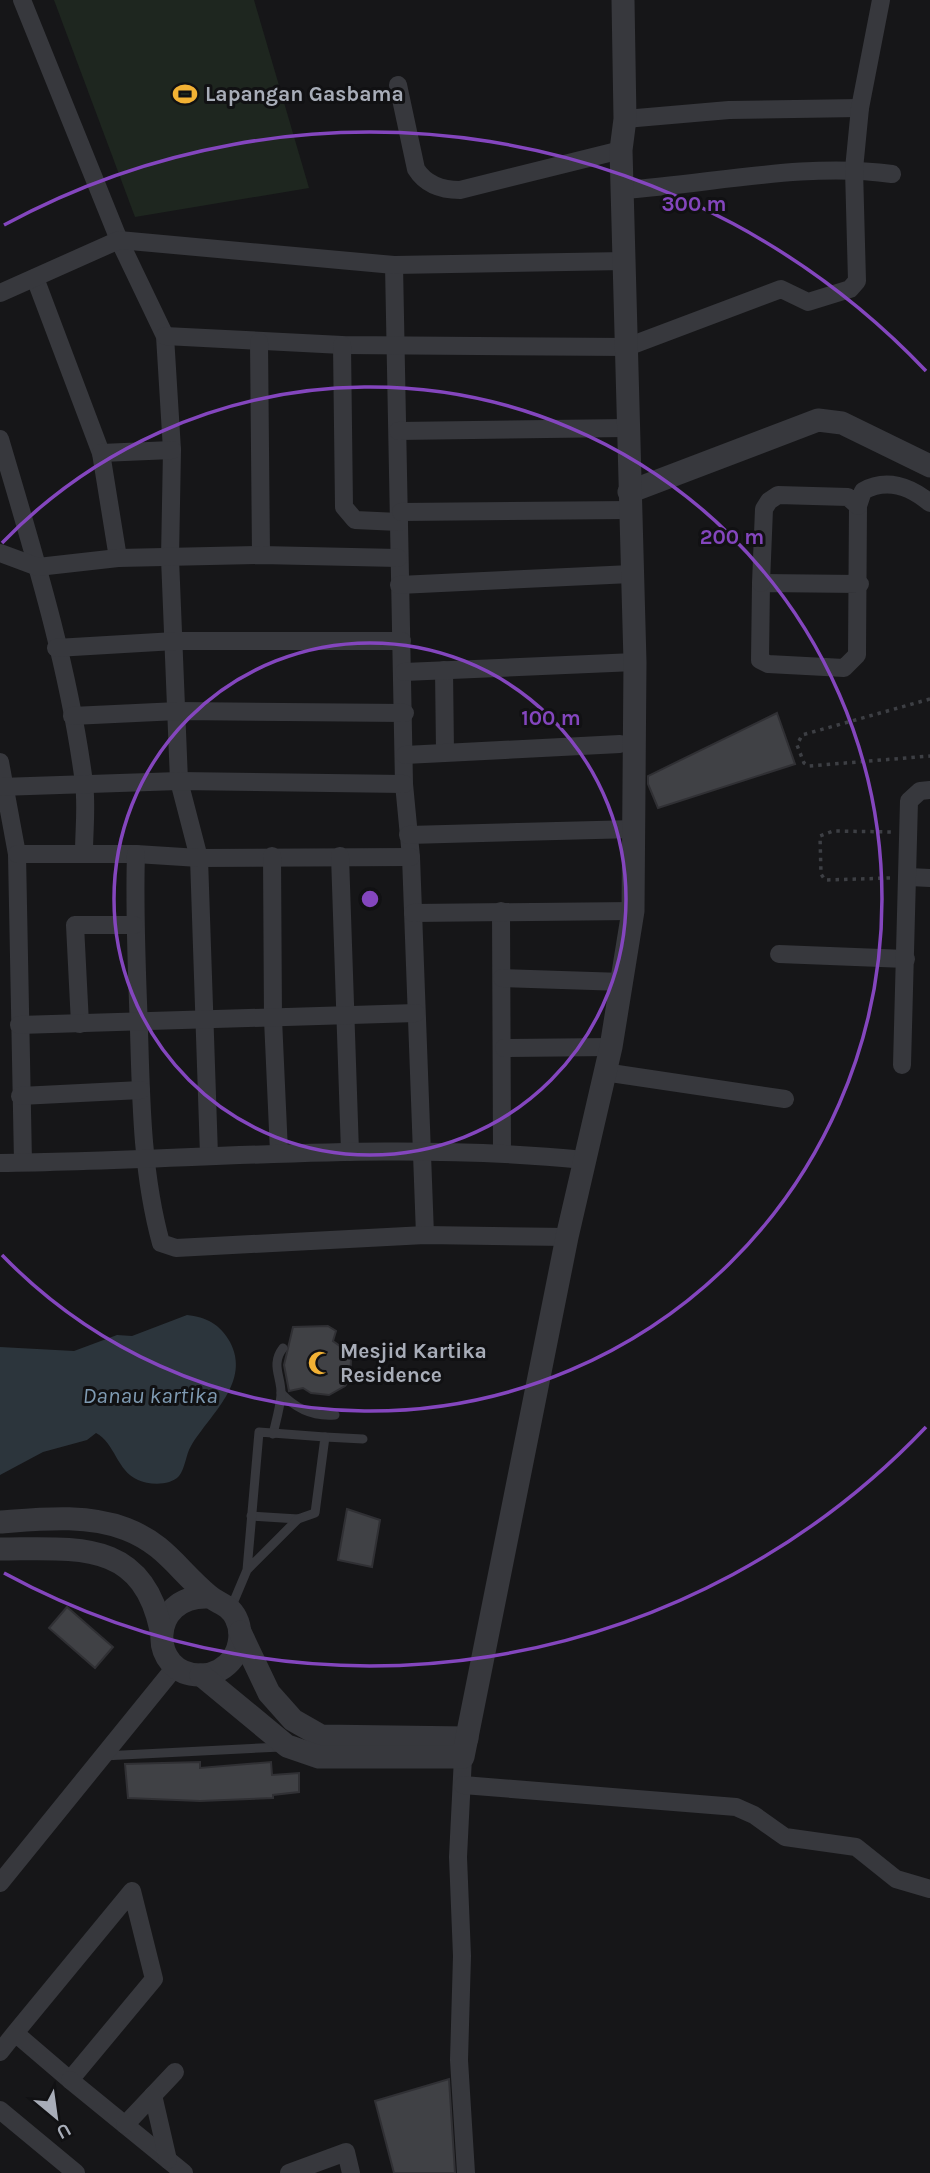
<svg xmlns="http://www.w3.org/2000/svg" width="930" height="2173" viewBox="0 0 930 2173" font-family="Karla,sans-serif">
<rect width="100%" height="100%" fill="#161618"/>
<!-- green -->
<polygon fill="#1e261f" points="54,0 254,0 309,188 135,217"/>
<!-- water -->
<path fill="#2c353c" d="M187 1315C206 1317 220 1324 230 1342 251 1382 211 1413 191 1446 186 1454 185 1469 179 1476 170 1486 149 1485 138 1480 117 1471 115 1443 96 1433L87 1440 43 1452 0 1475V1347L74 1351 117 1335 132 1336Z"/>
<!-- building -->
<g fill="#404145" stroke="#303034" stroke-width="2">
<polygon points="777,713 795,764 658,808 648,784 648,776"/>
<polygon points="328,1326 336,1331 333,1341 348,1352 351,1360 350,1379 345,1386 329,1395 311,1393 303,1388 289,1391 284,1365 293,1327"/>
<polygon points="347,1509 380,1520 372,1567 338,1560"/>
<polygon points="67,1607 113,1647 95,1668 49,1628"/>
<polygon points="200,1762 200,1768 271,1762 272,1775 299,1773 299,1792 273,1795 273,1798 200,1801 128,1798 125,1764"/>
<polygon points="449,2079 455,2173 394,2173 375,2101"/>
</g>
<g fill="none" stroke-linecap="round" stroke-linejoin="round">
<!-- path -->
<g stroke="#3d3f44" stroke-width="3.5" stroke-dasharray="3.5 5" stroke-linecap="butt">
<polyline points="930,699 802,735 797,745 804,763 809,766 930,756"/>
<polyline points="890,878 825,880 821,874 820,836 833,831 893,832"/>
</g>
<!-- service -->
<g stroke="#37383d" stroke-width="9">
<path d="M281 1393C296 1409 313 1417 335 1415"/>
<path d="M273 1434C276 1421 280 1408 281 1395 282 1377 270 1365 283 1348"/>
<polyline points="325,1437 363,1439"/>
<polyline points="251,1516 298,1519"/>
<polyline points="231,1608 247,1570 298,1519 315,1513 325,1437 259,1432 247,1570"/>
<polyline points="103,1756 281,1747"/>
</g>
<!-- minor -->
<g stroke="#37383d" stroke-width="18">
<polyline points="22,0 119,240 165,336 172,450 170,558 179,781 199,858 209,1155"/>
<path d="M398 85 416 169C426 185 442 190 460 190L621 150"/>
<polyline points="625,119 729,110 860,108"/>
<path d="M623 190C712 184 804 162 892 174"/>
<polyline points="394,265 404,784 411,857 425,1235"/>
<polyline points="35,278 101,453 118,558"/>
<polyline points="0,293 119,240 394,265 625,261"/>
<polyline points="165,336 342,345 627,347 781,289 808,302 850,289 857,281 854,169 860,108 881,0"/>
<polyline points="259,342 261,555"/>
<polyline points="342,345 344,507 355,520 399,522"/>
<polyline points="398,431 626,428"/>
<path d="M0 439C33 551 69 666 84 783 87 806 84 830 84 853"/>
<polyline points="101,453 172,450"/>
<polyline points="858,506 857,655 844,668 768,664 760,660 761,583 860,584"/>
<polyline points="401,512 630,510"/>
<polyline points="0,553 38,567 118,558 261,555 398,558"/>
<path d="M761 583 764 509 769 501 778 495 848 497 858 506 863 491C886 478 910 486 930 503"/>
<polyline points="399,585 631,574"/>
<polyline points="56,648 175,641 402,641"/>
<polyline points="444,670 445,752"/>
<polyline points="404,672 635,662"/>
<polyline points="72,716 178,711 405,713"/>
<polyline points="405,755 620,744"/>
<polyline points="0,762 17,854 23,1162"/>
<polyline points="0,787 179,781 404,784"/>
<polyline points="408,835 635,829"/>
<polyline points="17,854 136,854 199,858 411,857"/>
<path d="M136 854C134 913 137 971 139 1030 141 1101 142 1174 161 1243L176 1248 425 1235 567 1237"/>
<polyline points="272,856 273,1019 279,1152"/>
<polyline points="340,856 350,1152"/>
<polyline points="909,877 930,878"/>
<polyline points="501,911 502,1151"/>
<polyline points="413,913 633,911"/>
<polyline points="779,954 906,959"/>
<polyline points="502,978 623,982"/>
<polyline points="80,1024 75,925 134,925"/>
<polyline points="19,1025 416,1013"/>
<polyline points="504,1048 611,1047"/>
<polyline points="902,1065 909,801 920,791 930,790"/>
<polyline points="604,1072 785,1099"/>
<polyline points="20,1096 141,1090"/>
<path d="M0 1163C195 1161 389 1140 584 1160"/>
<polyline points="463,1757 458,1857 462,1956 459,2060 466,2173"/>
<polyline points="463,1785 736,1807 754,1815 785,1837 856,1847 896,1879 930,1889"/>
<polyline points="0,1883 176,1666"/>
<polyline points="0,2052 15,2033 132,1891 154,1979 70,2080 15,2033"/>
<polyline points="70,2080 184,2173"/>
<polyline points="153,2095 168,2160"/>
<polyline points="0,2110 76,2173"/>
<polyline points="125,2125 175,2072"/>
<polyline points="289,2173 346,2152 351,2173"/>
</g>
<!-- tertiary -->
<g stroke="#37383d" stroke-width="23">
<polyline points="629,492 818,420 842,423 930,466"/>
<path d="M0 1522C42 1519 86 1514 126 1529 165 1544 178 1570 208 1595 218 1604 229 1604 236 1618 242 1630 241 1646 233 1658 226 1668 214 1675 201 1675 148 1676 147 1594 209 1597"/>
<path d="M0 1549C77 1549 142 1539 161 1630"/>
<polyline points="240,1632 269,1693 293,1720 321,1736 467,1738"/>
<polyline points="201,1675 287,1746 319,1757 463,1757 567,1237 611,1047 633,911 635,662 621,150 625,119 623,0"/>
</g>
</g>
<!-- distance rings -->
<g fill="none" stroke="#8446be" stroke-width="3.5">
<circle cx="370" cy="899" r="256"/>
<path d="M2 543A512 512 0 1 1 2 1255"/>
<path d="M926 1427A767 767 0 0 1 4 1573M4 225A767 767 0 0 1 926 371"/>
</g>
<!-- icons -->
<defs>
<g id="stadium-bare" transform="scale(1.89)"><path d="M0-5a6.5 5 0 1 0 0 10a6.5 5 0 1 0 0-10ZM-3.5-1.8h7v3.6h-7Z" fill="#f2b134" stroke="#111113" stroke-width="2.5" paint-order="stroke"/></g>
<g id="mosque-bare" transform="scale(1.89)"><path d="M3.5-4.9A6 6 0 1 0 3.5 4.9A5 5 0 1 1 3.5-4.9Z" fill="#f2b134" stroke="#111113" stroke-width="2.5" paint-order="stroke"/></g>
</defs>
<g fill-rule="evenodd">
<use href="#stadium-bare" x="185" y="94"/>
<use href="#mosque-bare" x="320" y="1363"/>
</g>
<g text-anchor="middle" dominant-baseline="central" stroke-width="6" stroke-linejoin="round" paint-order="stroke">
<!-- poi labels -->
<g font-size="21" font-weight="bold" fill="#a8adb8" stroke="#111113" text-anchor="start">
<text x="205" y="94">Lapangan Gasbama</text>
<text x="340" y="1351">Mesjid Kartika<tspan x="340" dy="24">Residence</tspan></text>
</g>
<!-- water labels -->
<g font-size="23" font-style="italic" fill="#7f9bb3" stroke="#111113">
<text x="150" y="1395">Danau kartika</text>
</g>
</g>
<circle cx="370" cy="899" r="10" fill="#8446be" stroke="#111113" stroke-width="3.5"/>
<g font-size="21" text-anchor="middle" font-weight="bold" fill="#8446be" stroke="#111113" stroke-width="6" stroke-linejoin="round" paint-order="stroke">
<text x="694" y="211">300 m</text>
<text x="732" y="544">200 m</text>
<text x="551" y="725">100 m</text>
</g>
<!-- north arrow -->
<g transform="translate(56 2117) rotate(151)" stroke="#111113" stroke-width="5" paint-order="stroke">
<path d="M0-5L12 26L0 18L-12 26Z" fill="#a8adb8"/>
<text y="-10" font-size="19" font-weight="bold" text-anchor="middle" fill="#a8adb8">U</text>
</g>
</svg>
